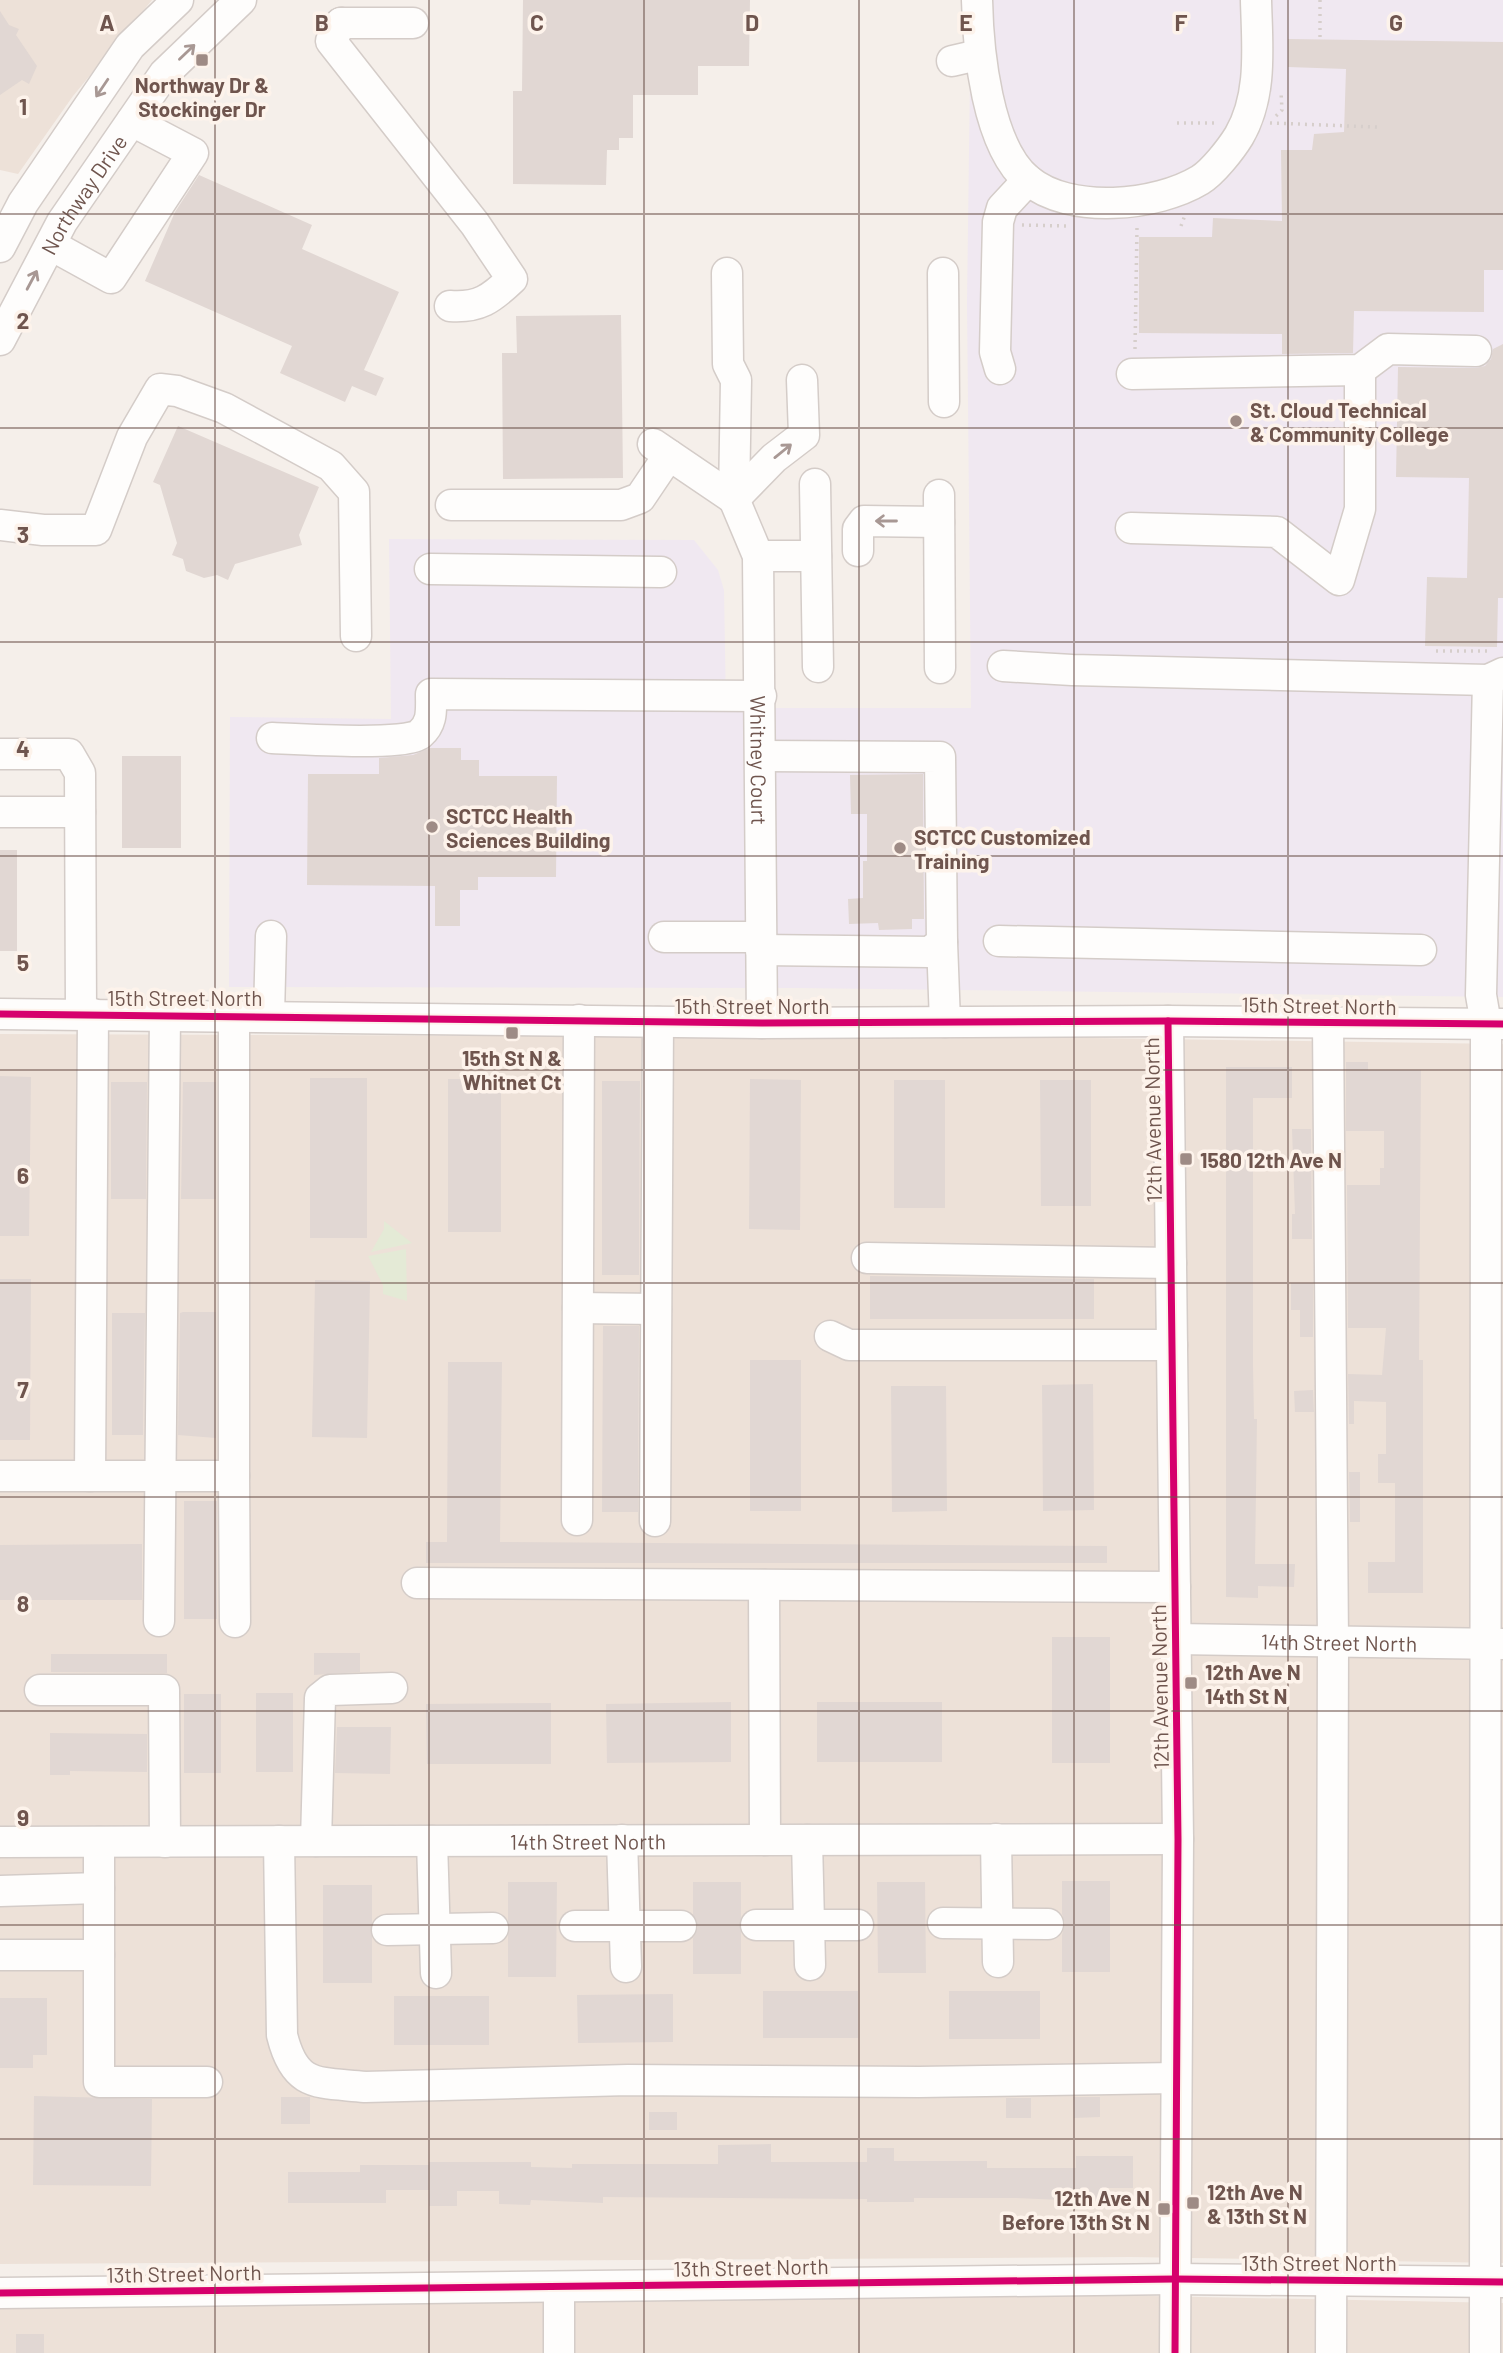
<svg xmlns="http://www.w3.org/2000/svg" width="1503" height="2353" viewBox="0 0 1503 2353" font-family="Barlow,sans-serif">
<rect width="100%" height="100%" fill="#f5efea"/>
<!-- residential -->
<g fill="#ede1d8">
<polygon points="0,0 152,0 73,96 18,174 0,170"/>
<polygon points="0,1034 1092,1038 1503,1044 1503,2263 1130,2257 0,2264"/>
<polygon points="1103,2295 1503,2303 1503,2353 0,2353 0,2306"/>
</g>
<!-- education -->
<polygon fill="#f0e8f1" points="971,0 1503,0 1503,997 796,988 229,987 230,717 391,719 389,539 694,540 718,570 724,590 726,708 971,708 967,303"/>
<!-- green -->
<g fill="#e4ead6">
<polygon points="384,1221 412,1243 371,1252 384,1229"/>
<polygon points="406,1249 407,1301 383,1294 383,1285 368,1256"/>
</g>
<!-- building -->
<g fill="#e1d7d3">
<polygon points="523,0 750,0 749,66 698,66 698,95 633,95 633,138 619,138 619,150 607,150 606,185 513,184 513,91 522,91"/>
<polygon points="0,11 9,25 19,29 16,35 37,66 29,84 22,80 0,95"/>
<polygon points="1288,39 1503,42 1503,270 1484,270 1484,312 1354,311 1353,353 1282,354 1282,334 1139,333 1139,237 1212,237 1213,218 1282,221 1281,150 1312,150 1314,134 1344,132 1346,69 1288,67"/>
<polygon points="199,175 312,225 302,249 399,292 364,370 384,378 376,396 352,386 345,402 280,373 292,346 145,281 175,212"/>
<polygon points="621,315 623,478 503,479 502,353 517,353 516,316"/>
<polygon points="1503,344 1503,598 1498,598 1497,647 1425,646 1427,577 1467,578 1469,478 1396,477 1398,367 1476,368 1485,366 1491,359 1493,349"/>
<polygon points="178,426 319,487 299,535 302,545 235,564 228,580 217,575 204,578 186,571 183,559 172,555 177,543 160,485 153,482"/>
<polygon points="430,748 461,748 461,760 479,760 479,776 557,776 556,877 478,877 478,890 460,890 460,926 435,926 435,886 307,885 308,774 379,774 379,758 413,755"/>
<rect x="122" y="756" width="59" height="92"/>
<polygon points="923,774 924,919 912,919 912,929 879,930 878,923 849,924 848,899 863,898 863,861 867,861 867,814 851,814 850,775"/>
<rect x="0" y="850" width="17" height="101"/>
<polygon points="1346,1062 1368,1062 1368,1070 1421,1070 1419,1360 1423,1360 1423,1593 1368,1593 1368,1562 1395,1562 1395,1483 1378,1483 1378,1454 1386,1454 1386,1402 1354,1401 1354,1424 1349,1424 1348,1374 1382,1375 1386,1328 1348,1328 1347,1185 1380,1185 1380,1168 1384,1168 1384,1131 1346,1131"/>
<polygon points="1226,1067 1292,1067 1292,1098 1253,1098 1253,1366 1254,1419 1257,1419 1255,1564 1295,1564 1294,1587 1258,1586 1258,1598 1226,1597"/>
<polygon points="0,1076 31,1077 29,1236 0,1236"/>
<rect x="310" y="1078" width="57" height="160"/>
<rect x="448" y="1079" width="53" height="153"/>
<polygon points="750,1079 801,1080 800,1230 749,1229"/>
<rect x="894" y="1080" width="51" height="128"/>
<polygon points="1040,1080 1091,1080 1091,1206 1041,1206"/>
<polygon points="602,1081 640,1081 639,1275 602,1275"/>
<polygon points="111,1082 147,1082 146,1199 111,1199"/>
<polygon points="183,1082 216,1082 216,1199 181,1199"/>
<polygon points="1292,1129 1311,1129 1312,1239 1292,1239 1292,1214 1295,1214"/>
<polygon points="870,1276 1094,1279 1094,1319 870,1319"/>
<polygon points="0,1279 31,1279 30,1440 0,1440"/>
<polygon points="315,1280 370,1281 367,1438 312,1437"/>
<polygon points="1291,1283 1313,1283 1313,1337 1300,1337 1300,1310 1291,1310"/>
<polygon points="183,1312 216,1312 216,1438 178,1435 180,1313"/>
<polygon points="112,1313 145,1313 143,1435 112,1435"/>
<polygon points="603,1326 639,1326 638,1512 602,1512"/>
<rect x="750" y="1360" width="51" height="151"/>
<polygon points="448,1362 502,1362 500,1542 1107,1546 1107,1563 426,1563 426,1542 447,1542"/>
<polygon points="1093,1384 1094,1510 1043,1511 1042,1385"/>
<polygon points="891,1386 946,1386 947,1511 892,1512"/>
<polygon points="1313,1390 1314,1412 1295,1412 1294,1391"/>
<polygon points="1349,1472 1360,1472 1360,1522 1350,1522"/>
<rect x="184" y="1501" width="33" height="118"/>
<polygon points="142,1544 142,1600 0,1600 0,1545"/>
<rect x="1052" y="1637" width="58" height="126"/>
<polygon points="314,1653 360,1653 360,1672 314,1675"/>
<polygon points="51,1654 167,1654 167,1673 51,1672"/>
<rect x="256" y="1693" width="37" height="79"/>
<rect x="184" y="1694" width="37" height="79"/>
<polygon points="731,1702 731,1762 607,1763 606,1704"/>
<rect x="817" y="1702" width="125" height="60"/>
<polygon points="551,1703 551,1764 427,1764 426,1704"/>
<polygon points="337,1727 391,1727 390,1774 335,1773"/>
<polygon points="50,1733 147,1734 147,1772 70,1771 70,1775 50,1775"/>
<polygon points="1062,1881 1110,1881 1110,1972 1062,1972 1062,1935 1065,1923 1062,1914"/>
<polygon points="508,1882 557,1882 556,1977 508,1977"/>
<polygon points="693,1882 741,1882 741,1974 693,1974 693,1938 698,1927 693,1914"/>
<polygon points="877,1882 925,1882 926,1973 878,1973"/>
<rect x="323" y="1885" width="49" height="98"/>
<rect x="763" y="1991" width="95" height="47"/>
<rect x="949" y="1991" width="91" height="48"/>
<polygon points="673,1994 673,2042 578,2043 577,1995"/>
<rect x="394" y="1996" width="95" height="49"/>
<polygon points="0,1998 47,1998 47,2055 33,2055 33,2068 0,2068"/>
<polygon points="34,2096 152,2099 151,2186 33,2185"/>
<rect x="281" y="2097" width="29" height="27"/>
<polygon points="1073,2097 1100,2097 1100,2117 1074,2118"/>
<rect x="1006" y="2098" width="25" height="20"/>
<rect x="649" y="2112" width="28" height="18"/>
<polygon points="771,2144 771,2162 867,2162 867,2148 894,2148 894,2161 987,2161 987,2168 1076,2168 1076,2156 1133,2156 1133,2188 1106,2188 1106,2202 1016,2198 914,2198 914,2202 867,2202 867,2199 603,2197 603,2203 531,2200 530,2205 499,2204 499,2191 457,2191 457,2206 429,2206 429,2190 386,2190 386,2203 288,2203 288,2172 360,2172 360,2165 429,2165 429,2162 531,2162 531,2167 572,2168 572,2164 718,2164 718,2145"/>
<rect x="16" y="2334" width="28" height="19"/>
</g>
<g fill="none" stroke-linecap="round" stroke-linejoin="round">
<!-- minor casing -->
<g stroke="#d4ccc8" stroke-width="33">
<g id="minor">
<path d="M977 0C978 50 987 146 1028 180 1070 215 1157 206 1200 180 1213 172 1231 149 1239 136 1263 95 1257 45 1256 0"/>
<path d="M341 23 331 41 475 224 512 279C491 299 479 308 450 306"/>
<polyline points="341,23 413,23"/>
<polyline points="952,61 978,55"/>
<polyline points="51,245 111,278 193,153 132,121"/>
<polyline points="0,247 23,203 130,46 178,0"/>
<path id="s1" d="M727 273 728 364 736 380 734 499 758 556 762 1023"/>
<polyline points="943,273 944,402"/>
<path id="s2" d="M0 340 62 222 164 74 241 0"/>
<polyline points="1000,369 995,352 998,222 1002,208 1028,180"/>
<polyline points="1132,374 1360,370 1388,349 1476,351"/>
<polyline points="653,444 734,499"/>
<polyline points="815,484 818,667"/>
<polyline points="939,495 940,668"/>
<polyline points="734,499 774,458 804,435 802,380"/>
<polyline points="451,505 621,505 640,498 669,455"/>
<polyline points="0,525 43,530 96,530 132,437 160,389 177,391 224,408 331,466 354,492 356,636"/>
<polyline points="1131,528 1277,532 1339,580 1360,509 1360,370"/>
<polyline points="858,551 858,529 864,521 939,522"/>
<polyline points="758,556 816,556"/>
<polyline points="430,569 661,572"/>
<polyline points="1003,666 1072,670 1488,680 1503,673"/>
<path d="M272 738C296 739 406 746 420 734 433 723 431 710 431 694L761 696"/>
<polyline points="0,754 69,754 80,773 81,1014"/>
<polyline points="0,812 80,812"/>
<polyline points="664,937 761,937"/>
<polyline points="999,941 1421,950"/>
<polyline points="942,942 945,1022"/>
<polyline points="761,950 930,952 942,942 940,757 762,756"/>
<polyline points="0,1014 762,1023 1168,1021 1503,1024"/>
<polyline points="269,1015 271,936"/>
<polyline points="1168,1021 1178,1839 1175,2353"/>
<polyline points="1328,1023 1333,1642 1331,2353"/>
<polyline points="867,1258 1171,1263"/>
<polyline points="578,1308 656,1309"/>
<polyline points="830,1336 849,1345 1172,1345"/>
<polyline points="0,1476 234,1476 234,1015"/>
<polyline points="90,1476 93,1014"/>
<polyline points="234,1476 235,1622"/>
<polyline points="577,1520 579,1020"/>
<polyline points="655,1521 658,1022"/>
<polyline points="417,1583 1175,1587"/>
<polyline points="764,1585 765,1840"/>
<polyline points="159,1621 165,1015"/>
<path id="s3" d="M1176 1639 1503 1644"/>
<polyline points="40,1690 164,1690 165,1842"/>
<polyline points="996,1839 998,1962"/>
<polyline points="622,1840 626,1967"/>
<polyline points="807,1840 810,1965"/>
<path d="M279 1841 282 2035C295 2088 317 2082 365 2087L628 2080 919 2082 1176 2078"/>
<polyline points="316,1841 320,1698 330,1690 392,1688"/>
<polyline points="432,1841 436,1973"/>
<path id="s4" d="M0 1842 1178 1839"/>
<polyline points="99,1842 99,2082 207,2082"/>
<polyline points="0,1891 99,1888"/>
<polyline points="943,1923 1048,1924"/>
<polyline points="756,1925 858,1925"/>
<polyline points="575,1926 681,1926"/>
<polyline points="387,1930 493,1928"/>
<polyline points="0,1955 99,1955"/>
<polyline points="559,2287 559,2353"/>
<polyline points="0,2293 1175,2279 1503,2282"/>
<polyline points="1485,2353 1486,1024 1481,995 1488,680"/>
</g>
</g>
<!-- path -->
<g stroke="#d6cecb" stroke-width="3.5" stroke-dasharray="2 5" stroke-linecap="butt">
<polyline points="1320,0 1320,39"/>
<polyline points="1276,116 1282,110 1281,92"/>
<polyline points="1177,123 1217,123"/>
<polyline points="1270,123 1377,127"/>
<polyline points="1022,225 1066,226"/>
<polyline points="1181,226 1185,215"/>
<polyline points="1135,349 1137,227"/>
<polyline points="1436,651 1488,651"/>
</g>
<!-- minor -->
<use href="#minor" stroke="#fefdfc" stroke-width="30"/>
<!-- cycleway casing -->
<g stroke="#fdf3eb" stroke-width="11">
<g id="cycleway">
<polyline points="0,1014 762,1023 1168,1021 1503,1024"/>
<polyline points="1168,1021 1178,1839 1175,2353"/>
<polyline points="0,2293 1175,2279 1503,2282"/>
</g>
</g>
<!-- cycleway -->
<use href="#cycleway" stroke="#d6006c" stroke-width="7"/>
</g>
<!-- one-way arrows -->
<defs><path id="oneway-shaft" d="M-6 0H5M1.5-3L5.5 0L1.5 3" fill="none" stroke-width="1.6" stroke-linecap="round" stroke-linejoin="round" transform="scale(1.75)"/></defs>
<g stroke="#a89894">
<use href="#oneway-shaft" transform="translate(187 52) rotate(-44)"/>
<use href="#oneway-shaft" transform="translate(102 88) rotate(124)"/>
<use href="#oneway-shaft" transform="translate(32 280) rotate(-62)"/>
<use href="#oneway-shaft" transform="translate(783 451) rotate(-39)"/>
<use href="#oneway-shaft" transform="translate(886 521) rotate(180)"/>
</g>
<!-- grid -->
<path fill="none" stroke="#6f554e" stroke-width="2" stroke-opacity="0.55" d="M215 0V2353M429 0V2353M644 0V2353M859 0V2353M1074 0V2353M1288 0V2353M0 214H1503M0 428H1503M0 642H1503M0 856H1503M0 1070H1503M0 1283H1503M0 1497H1503M0 1711H1503M0 1925H1503M0 2139H1503"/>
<!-- markers -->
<g fill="#9e8b85" stroke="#fdf3eb" stroke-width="2.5">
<rect x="195" y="53" width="14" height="14" rx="3.5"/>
<circle cx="1236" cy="421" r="7"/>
<circle cx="432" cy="827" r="7"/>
<circle cx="900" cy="848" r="7"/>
<rect x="505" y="1026" width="14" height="14" rx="3.5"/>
<rect x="1179" y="1152" width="14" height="14" rx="3.5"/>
<rect x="1184" y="1676" width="14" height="14" rx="3.5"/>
<rect x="1186" y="2196" width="14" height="14" rx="3.5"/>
<rect x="1157" y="2202" width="14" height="14" rx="3.5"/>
</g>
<g text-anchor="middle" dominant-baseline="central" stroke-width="7" stroke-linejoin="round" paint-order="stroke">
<!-- poi labels -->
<g font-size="21" font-weight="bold" fill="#6f554e" stroke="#fdf3eb" text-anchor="start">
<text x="202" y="84" text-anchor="middle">Northway Dr &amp;<tspan x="202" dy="24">Stockinger Dr</tspan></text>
<text x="1250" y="409">St. Cloud Technical<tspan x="1250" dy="24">&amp; Community College</tspan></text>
<text x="446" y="815">SCTCC Health<tspan x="446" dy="24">Sciences Building</tspan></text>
<text x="914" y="836">SCTCC Customized<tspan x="914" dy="24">Training</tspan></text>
<text x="512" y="1057" text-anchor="middle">15th St N &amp;<tspan x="512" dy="24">Whitnet Ct</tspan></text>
<text x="1200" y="1159">1580 12th Ave N</text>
<text x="1205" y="1671">12th Ave N<tspan x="1205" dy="24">14th St N</tspan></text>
<text x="1207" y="2191">12th Ave N<tspan x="1207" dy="24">&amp; 13th St N</tspan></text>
<text x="1150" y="2197" text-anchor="end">12th Ave N<tspan x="1150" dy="24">Before 13th St N</tspan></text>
</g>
<!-- street labels -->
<g font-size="21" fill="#6f554e" stroke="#fdf3eb">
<text stroke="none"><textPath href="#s2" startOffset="168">Northway Drive</textPath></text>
<text stroke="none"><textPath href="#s1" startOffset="494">Whitney Court</textPath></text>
<text x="185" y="997">15th Street North</text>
<text x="752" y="1005">15th Street North</text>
<text transform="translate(1319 1005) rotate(1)">15th Street North</text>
<text transform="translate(1152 1120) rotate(-91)">12th Avenue North</text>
<text stroke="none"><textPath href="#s3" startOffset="163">14th Street North</textPath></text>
<text transform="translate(1159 1687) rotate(-91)">12th Avenue North</text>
<text stroke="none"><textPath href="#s4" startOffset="588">14th Street North</textPath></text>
<text x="1319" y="2262">13th Street North</text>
<text transform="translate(751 2267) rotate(-1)">13th Street North</text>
<text transform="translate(184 2273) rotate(-1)">13th Street North</text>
</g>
</g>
<g font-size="23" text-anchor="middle" font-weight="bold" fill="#6f554e" stroke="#fdf3eb" stroke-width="7" stroke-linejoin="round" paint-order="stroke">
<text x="107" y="31">A</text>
<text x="322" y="31">B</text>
<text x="537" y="31">C</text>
<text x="752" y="31">D</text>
<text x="966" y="31">E</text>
<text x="1181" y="31">F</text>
<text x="1396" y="31">G</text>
<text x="23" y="115">1</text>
<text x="23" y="329">2</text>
<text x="23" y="543">3</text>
<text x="23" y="757">4</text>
<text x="23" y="971">5</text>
<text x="23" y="1184">6</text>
<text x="23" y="1398">7</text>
<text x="23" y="1612">8</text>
<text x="23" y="1826">9</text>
</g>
</svg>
